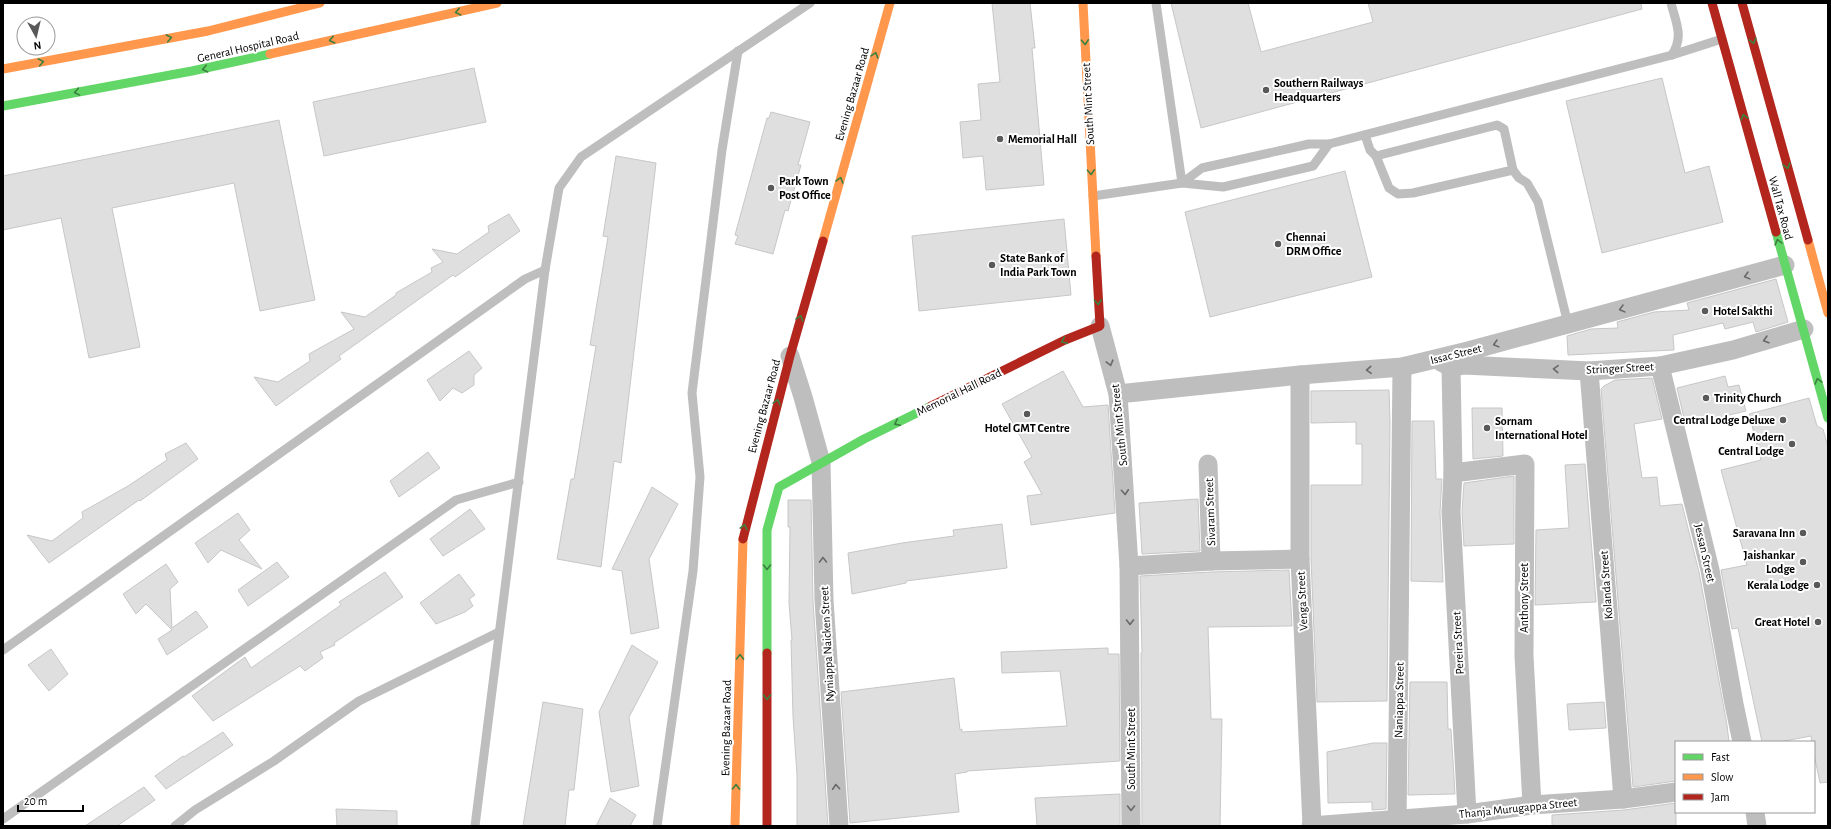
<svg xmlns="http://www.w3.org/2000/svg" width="1831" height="829" viewBox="0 0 1831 829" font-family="'Alegreya Sans',sans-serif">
<rect width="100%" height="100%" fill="#fff"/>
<!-- building -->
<g fill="#dfdfdf" stroke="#c7c7c7">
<polygon points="992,3 1030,3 1035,48 1032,48 1044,185 986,190 983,156 963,158 960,122 981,120 978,84 1000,82"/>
<polygon points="1171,3 1248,3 1261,52 1373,22 1368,3 1641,3 1642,9 1201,128"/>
<polygon points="474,68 486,122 324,156 313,102"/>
<polygon points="1662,78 1685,173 1709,166 1723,222 1602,253 1566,101"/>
<polygon points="771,112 810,122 798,165 801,165 788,211 785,210 773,254 735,244 738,236 735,235 767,118 769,118"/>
<polygon points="279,120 315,300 260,311 234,183 112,208 140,347 89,358 61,218 3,230 3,176"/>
<polygon points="616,156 656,163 621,463 614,461 601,567 557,559 571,479 574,479 596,346 590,345 608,237 603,236"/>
<polygon points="1345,171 1372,277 1210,317 1185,212"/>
<polygon points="509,214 520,231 455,277 453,275 339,356 341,359 276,406 254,377 278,382 310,361 309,354 354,329 341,312 365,317 396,295 396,293 432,272 431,268 443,262 432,249 457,254 489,232 488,226"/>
<polygon points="1064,219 1071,295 919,311 912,236"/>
<polygon points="1776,279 1788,322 1756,332 1753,322 1725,329 1723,323 1673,335 1674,350 1568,355 1567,336 1591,329 1618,328 1617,322 1654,312 1689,310 1687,303"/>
<polygon points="469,351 482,368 474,375 474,385 462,393 453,388 440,401 427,380"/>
<polygon points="1063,371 1083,407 1108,405 1115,513 1031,525 1027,496 1042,494 1024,462 1032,457 1002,404"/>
<polygon points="1725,376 1728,387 1739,385 1746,411 1687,425 1686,417 1684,418 1677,388"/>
<polygon points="1652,378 1662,419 1634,424 1642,478 1657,477 1660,506 1682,504 1699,572 1727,725 1729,742 1676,742 1676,781 1633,787 1601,389 1604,386 1615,380"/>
<polygon points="1389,390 1390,421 1387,701 1317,702 1311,559 1311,485 1362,485 1362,444 1356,444 1356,422 1311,423 1311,391"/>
<polygon points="1809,398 1817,426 1823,429 1828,447 1828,782 1820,783 1814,754 1814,742 1812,742 1811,736 1779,742 1762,742 1738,628 1732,629 1721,570 1747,565 1721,470 1761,460 1749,414"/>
<polygon points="1472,408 1502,408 1503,456 1473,459"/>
<polygon points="1412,421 1434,421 1436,479 1442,479 1440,512 1443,582 1411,581"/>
<polygon points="186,443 198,459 140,501 139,500 49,563 27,535 52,541 83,518 82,512 128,486 167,460 165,454"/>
<polygon points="428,452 440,468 399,497 390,481"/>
<polygon points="1585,464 1596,602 1535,605 1536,530 1569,528 1565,465"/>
<polygon points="1514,476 1514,544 1464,546 1462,512 1464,483"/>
<polygon points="652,487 678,504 649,559 659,628 631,634 622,571 612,569"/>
<polygon points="1198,499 1200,551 1142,554 1139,503"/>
<polygon points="788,500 811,500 813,601 828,826 797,826 797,775 793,716 791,640 792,640 789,603 790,527 788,527"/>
<polygon points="470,509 485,529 443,556 430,539"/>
<polygon points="238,513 250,530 239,540 262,569 221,550 208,563 195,543"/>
<polygon points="1002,524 1007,568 906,581 906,583 852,594 848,553 902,543 954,536 953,530"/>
<polygon points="277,562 289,577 248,606 238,590"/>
<polygon points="166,564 178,582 170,589 172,628 196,611 208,627 167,655 158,639 172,630 146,604 136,614 123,594"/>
<polygon points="1289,570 1292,626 1208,627 1211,719 1222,719 1220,826 1142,826 1141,653 1142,653 1140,576 1211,572"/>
<polygon points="385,572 403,597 334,643 335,645 320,652 323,658 305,671 300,666 213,721 192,696 245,657 251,668 341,605 339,602"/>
<polygon points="459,574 475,595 469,599 473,606 465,612 436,624 420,603"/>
<polygon points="632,645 658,662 629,717 639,786 611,792 599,712"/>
<polygon points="1108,648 1108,654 1119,654 1120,761 967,771 967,772 955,774 959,812 850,823 841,692 954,678 960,730 962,729 962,732 1067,726 1060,671 1002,673 1001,652"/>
<polygon points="51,649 68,674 49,691 28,665"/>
<polygon points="1410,682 1447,682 1448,729 1451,729 1455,794 1408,795"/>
<polygon points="543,702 583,709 574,790 569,790 565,826 523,826"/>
<polygon points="1604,702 1606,728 1569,730 1567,704"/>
<polygon points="223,732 233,745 166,789 155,776 183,756 184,757"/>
<polygon points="1373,743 1387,743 1386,809 1372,810 1372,802 1328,803 1327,752"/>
<polygon points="144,787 155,800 117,826 85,826"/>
<polygon points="1120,794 1120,826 1037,826 1035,798"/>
<polygon points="610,798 636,815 630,826 596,826"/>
<polygon points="1676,803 1676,826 1552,826 1552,815 1624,810"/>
<polygon points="336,809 397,811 397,826 337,826"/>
</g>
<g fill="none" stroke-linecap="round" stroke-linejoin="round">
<!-- lane -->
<g stroke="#bebebe" stroke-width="9">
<path d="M1671 3C1676 23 1684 36 1672 55"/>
<polyline points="1365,135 1370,150 1376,156 1497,125 1504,129 1513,170 1519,178 1527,183 1538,202 1568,324"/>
<polygon points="1309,144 1329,144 1313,166 1223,187 1182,183 1202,168"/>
<polyline points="1329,144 1672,55 1722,39"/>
<polyline points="1376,156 1389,188 1398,194 1413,193 1513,170"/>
<polyline points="1093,196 1182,183 1156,3"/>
<polyline points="3,650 525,279 545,270"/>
<polyline points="3,819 456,500 519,482"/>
<polyline points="175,826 195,810 274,761 359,701 499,632"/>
<polyline points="475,826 545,270 559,188 581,157 810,3"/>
<polyline points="657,826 693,571 700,477 692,393 722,150 738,51"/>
</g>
<!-- street -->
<g stroke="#bebebe" stroke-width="19">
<polyline points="1100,326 1118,394 1129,566 1131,826"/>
<polyline points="790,356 803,397 821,462 824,600 839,826"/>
<polyline points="1441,362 1451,367 1464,365 1589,371 1660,366 1733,350 1804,329"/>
<polyline points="1660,366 1710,570 1734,704 1742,742"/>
<polyline points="1451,367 1453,473 1451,512 1467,814"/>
<polyline points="1589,371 1623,799"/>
<polyline points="1300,375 1300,559 1312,826"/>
<polyline points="1118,394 1300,375 1402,367 1468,351 1785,265"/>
<polyline points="1208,464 1211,561"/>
<polyline points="1453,473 1525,464 1524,656 1532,805"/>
<polyline points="1129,566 1211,561 1300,559"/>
<polyline points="1755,812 1757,826"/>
<polyline points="1311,826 1467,814 1532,805 1623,799 1676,792"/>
<polyline points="1397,826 1402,367"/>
</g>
<!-- fast -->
<g stroke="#63d668" stroke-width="9">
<polyline points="3,106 192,71 270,54"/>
<polyline points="1776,232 1828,418"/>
<polyline points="767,653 767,530 779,487 864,439 931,406"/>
</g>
<!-- slow -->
<g stroke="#ff974d" stroke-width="9">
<polyline points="1083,3 1096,256"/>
<polyline points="270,54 497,3"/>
<polyline points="3,69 208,31 320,3"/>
<polyline points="1808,240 1828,313"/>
<polyline points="823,241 890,3"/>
<polyline points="735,826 743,539"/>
</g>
<!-- jam -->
<g stroke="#b3261e" stroke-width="9">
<polyline points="1712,3 1776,232"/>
<polyline points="1742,3 1808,240"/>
<polyline points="931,406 1065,340 1100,326 1096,256"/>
<polyline points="743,539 790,356 823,241"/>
<polyline points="767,653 767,826"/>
</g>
</g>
<!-- one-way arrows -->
<defs><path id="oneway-chevron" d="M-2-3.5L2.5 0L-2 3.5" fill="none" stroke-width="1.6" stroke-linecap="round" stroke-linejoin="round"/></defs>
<g stroke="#3b803e">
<use href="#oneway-chevron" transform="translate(458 12) rotate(167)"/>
<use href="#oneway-chevron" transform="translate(169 38) rotate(-11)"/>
<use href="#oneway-chevron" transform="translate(332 40) rotate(167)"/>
<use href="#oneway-chevron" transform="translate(1753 41) rotate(75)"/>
<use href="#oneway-chevron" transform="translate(1085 42) rotate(87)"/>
<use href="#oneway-chevron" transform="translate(875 55) rotate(-74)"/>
<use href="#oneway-chevron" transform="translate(41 62) rotate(-11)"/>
<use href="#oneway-chevron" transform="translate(205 69) rotate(167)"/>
<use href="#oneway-chevron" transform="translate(77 92) rotate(170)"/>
<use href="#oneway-chevron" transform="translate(1744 117) rotate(-105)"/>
<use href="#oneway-chevron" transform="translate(1787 166) rotate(75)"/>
<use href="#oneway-chevron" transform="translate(1091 172) rotate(87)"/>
<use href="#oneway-chevron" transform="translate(840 180) rotate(-74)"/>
<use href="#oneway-chevron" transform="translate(1778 242) rotate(-105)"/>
<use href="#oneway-chevron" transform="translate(1098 302) rotate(87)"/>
<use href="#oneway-chevron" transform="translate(800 318) rotate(-74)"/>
<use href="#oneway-chevron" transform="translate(1064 341) rotate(155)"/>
<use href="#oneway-chevron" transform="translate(1818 381) rotate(-105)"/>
<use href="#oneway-chevron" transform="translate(777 402) rotate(-75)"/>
<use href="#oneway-chevron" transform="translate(897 423) rotate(154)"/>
<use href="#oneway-chevron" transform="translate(744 527) rotate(-76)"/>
<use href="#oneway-chevron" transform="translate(767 567) rotate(90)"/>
<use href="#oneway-chevron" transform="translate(740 657) rotate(-89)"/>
<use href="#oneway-chevron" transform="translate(767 697) rotate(90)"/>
<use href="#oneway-chevron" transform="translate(736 787) rotate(-89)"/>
</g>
<g stroke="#686868">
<use href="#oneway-chevron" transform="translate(1747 276) rotate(165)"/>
<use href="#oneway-chevron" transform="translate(1622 309) rotate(165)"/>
<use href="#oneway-chevron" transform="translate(1766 340) rotate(164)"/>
<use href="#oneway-chevron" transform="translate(1496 344) rotate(165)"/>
<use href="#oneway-chevron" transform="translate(1110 363) rotate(75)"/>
<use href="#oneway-chevron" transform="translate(1556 369) rotate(-177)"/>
<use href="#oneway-chevron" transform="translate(1369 370) rotate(176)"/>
<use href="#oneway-chevron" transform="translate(1125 492) rotate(86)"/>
<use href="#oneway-chevron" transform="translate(823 560) rotate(-91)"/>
<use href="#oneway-chevron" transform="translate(1130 622) rotate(90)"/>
<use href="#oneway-chevron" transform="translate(836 787) rotate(-94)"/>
<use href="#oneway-chevron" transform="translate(1131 808) rotate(90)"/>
</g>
<!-- markers -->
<g fill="#595959" stroke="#fff" stroke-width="1.5">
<circle cx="1266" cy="90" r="4"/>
<circle cx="1000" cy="139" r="4"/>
<circle cx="771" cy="188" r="4"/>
<circle cx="1278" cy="244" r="4"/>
<circle cx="992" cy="265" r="4"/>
<circle cx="1705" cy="311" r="4"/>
<circle cx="1706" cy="398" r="4"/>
<circle cx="1027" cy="414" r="4"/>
<circle cx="1783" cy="420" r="4"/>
<circle cx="1487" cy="428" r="4"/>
<circle cx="1792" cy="444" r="4"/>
<circle cx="1803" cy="533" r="4"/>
<circle cx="1803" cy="562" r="4"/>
<circle cx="1817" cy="585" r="4"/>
<circle cx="1818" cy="622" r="4"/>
</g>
<g text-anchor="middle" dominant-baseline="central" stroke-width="4" stroke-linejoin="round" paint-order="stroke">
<!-- street labels -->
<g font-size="12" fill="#000" stroke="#fff">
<text transform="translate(248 47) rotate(-13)">General Hospital Road</text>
<text transform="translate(852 94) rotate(-74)">Evening Bazaar Road</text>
<text transform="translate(1088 104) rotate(-93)">South Mint Street</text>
<text transform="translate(1781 208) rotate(75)">Wall Tax Road</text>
<text transform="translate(1456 354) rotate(-14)">Issac Street</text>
<text transform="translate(1620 368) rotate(-3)">Stringer Street</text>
<text transform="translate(959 392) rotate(-26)">Memorial Hall Road</text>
<text transform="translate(764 406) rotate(-75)">Evening Bazaar Road</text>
<text transform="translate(1119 425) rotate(-96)">South Mint Street</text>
<text transform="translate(1210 512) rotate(-92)">Sivaram Street</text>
<text transform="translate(1705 553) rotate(77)">Jessan Street</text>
<text transform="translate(1606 585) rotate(-94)">Kolanda Street</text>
<text transform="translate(1524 598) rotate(-90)">Anthony Street</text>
<text transform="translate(1302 601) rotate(-93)">Venga Street</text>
<text transform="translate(1458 643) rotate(-93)">Pereira Street</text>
<text transform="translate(827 644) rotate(-93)">Nyniappa Naicken Street</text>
<text transform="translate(1399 700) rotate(-89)">Naniappa Street</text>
<text transform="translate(726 728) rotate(-89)">Evening Bazaar Road</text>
<text transform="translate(1131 749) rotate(-90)">South Mint Street</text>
<text transform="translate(1518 808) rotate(-6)">Thanja Murugappa Street</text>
</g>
<!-- poi labels -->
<g font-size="12" font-weight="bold" fill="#000" stroke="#fff" text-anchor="start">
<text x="1274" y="83">Southern Railways<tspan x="1274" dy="14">Headquarters</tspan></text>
<text x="1008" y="139">Memorial Hall</text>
<text x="779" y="181">Park Town<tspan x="779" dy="14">Post Office</tspan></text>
<text x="1286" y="237">Chennai<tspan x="1286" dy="14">DRM Office</tspan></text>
<text x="1000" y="258">State Bank of<tspan x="1000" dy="14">India Park Town</tspan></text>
<text x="1713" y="311">Hotel Sakthi</text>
<text x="1714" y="398">Trinity Church</text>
<text x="1775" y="420" text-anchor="end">Central Lodge Deluxe</text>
<text x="1495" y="421">Sornam<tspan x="1495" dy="14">International Hotel</tspan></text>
<text x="1027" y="428" text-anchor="middle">Hotel GMT Centre</text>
<text x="1784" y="437" text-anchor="end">Modern<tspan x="1784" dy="14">Central Lodge</tspan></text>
<text x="1795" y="533" text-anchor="end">Saravana Inn</text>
<text x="1795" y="555" text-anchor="end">Jaishankar<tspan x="1795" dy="14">Lodge</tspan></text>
<text x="1809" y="585" text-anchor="end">Kerala Lodge</text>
<text x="1810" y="622" text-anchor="end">Great Hotel</text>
</g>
</g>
<!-- border -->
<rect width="1831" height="829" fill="none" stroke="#000000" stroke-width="8"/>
<!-- legend -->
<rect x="1675" y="741" width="140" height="72" fill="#ffffff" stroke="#999999"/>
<rect x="1683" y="754" width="20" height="6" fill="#63d668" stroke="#999999"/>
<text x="1711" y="761" font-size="12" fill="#000000">Fast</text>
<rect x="1683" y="774" width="20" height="6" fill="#ff974d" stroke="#999999"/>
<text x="1711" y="781" font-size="12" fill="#000000">Slow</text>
<rect x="1683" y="794" width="20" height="6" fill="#b3261e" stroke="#999999"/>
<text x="1711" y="801" font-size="12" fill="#000000">Jam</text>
<!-- north arrow -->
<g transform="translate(36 36) rotate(172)"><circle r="19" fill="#ffffff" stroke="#999999"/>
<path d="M0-3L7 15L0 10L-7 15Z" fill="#595959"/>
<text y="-6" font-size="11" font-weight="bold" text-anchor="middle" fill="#000000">N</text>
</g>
<!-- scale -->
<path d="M18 805v6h65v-6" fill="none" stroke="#000000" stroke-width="2"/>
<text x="24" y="805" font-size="12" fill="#000000" stroke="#ffffff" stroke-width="3" paint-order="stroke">20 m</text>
</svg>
